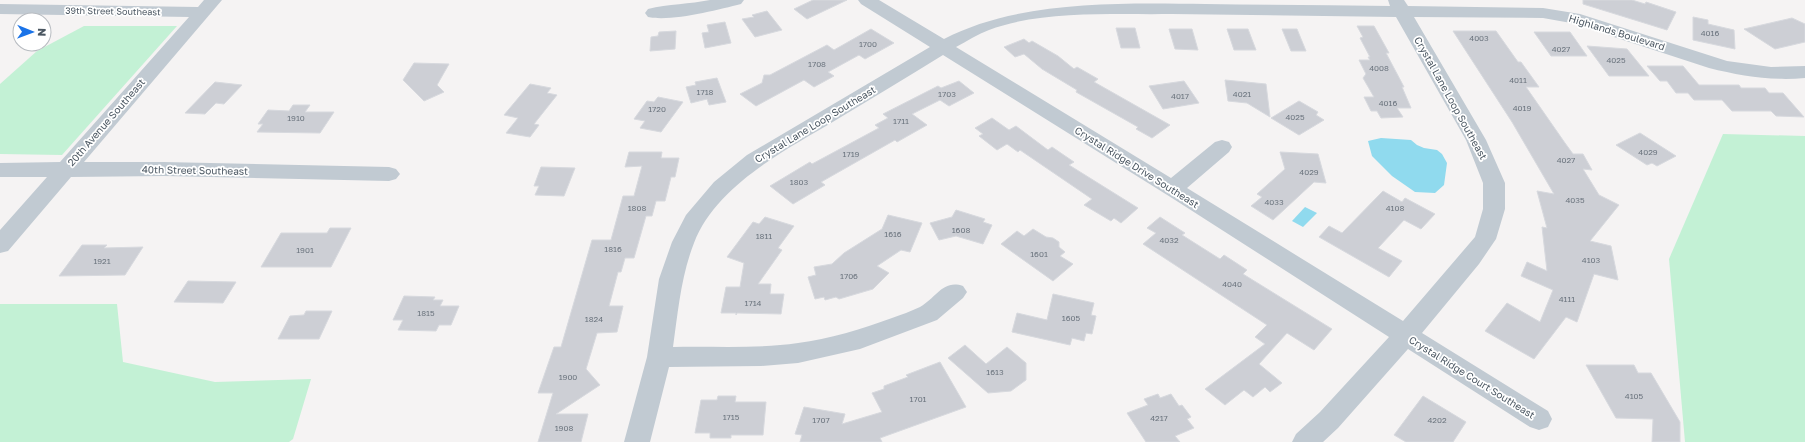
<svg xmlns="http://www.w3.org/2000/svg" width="1805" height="442" viewBox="0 0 1805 442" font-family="'Golos Text',sans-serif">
<rect width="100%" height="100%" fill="#f5f3f3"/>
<!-- green -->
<g fill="#c3f1d5">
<polygon points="84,26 177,26 62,155 0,154 0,84 37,51"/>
<polygon points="1723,134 1805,136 1805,442 1685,442 1669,259"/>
<polygon points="0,304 117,304 123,362 215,382 311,379 293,439 289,442 0,442"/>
</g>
<!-- water -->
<g fill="#90daee">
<polygon points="1381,138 1411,140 1417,145 1424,148 1437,150 1442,154 1447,163 1444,185 1435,193 1415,192 1392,176 1372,156 1368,141"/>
<polygon points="1305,207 1317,213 1303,227 1292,221"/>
</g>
<!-- building -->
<g fill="#cdcfd5" stroke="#d7d9de">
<polygon points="813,0 847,0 807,19 794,9"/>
<polygon points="1583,0 1632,0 1645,4 1646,2 1676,12 1667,30 1583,4"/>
<polygon points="767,11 782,30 755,37 742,19 754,17 752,15"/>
<polygon points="1693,17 1708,20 1708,24 1734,30 1735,49 1693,40"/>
<polygon points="1792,18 1805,24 1805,42 1775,49 1744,29"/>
<polygon points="725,22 731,43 705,48 702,33 709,32 707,25"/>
<polygon points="1357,26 1374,26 1389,53 1386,53 1404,87 1402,87 1411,108 1397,108 1403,117 1381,118 1377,111 1371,111 1364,97 1374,97 1363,78 1366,74 1359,60 1370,60 1368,57 1370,57 1360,38 1363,37"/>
<polygon points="1116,28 1135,28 1140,48 1121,48"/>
<polygon points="871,29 894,43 865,59 859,55 828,72 834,76 814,87 804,80 756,106 740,94 762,83 764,75 770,75 827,45 834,50"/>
<polygon points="1169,29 1192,29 1198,50 1175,49"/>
<polygon points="1227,29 1248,29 1256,50 1234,50"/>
<polygon points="1282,29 1297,29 1306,51 1291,51"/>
<polygon points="676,31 675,49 650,51 651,37 658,36 659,32"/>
<polygon points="1453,31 1496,31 1518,62 1521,62 1539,87 1526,87 1565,143 1573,154 1583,154 1592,170 1583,169 1599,195 1619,205 1590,241 1611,246 1618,280 1594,274 1577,322 1566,317 1534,359 1485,331 1507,303 1540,322 1553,290 1521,276 1527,262 1547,271 1542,227 1547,228 1537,191 1554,194 1512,122"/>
<polygon points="1534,32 1570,32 1587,56 1551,56"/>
<polygon points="1024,39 1029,43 1032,41 1058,56 1074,69 1077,67 1098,79 1094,82 1170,125 1152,138 1136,129 1138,127 1076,92 1077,90 1042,69 1024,54 1015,57 1004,47"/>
<polygon points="1587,46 1627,49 1649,76 1609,76"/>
<polygon points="414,63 449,64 437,85 444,92 424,101 403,80"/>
<polygon points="1647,66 1683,66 1699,85 1739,85 1741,88 1765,88 1769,93 1783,93 1804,117 1776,116 1771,111 1732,111 1722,100 1694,100 1688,93 1676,93 1667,81 1660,81"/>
<polygon points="717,78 726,102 709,105 707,99 691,103 686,87 696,85 695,82"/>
<polygon points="1225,80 1266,84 1270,117 1247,103 1228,101"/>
<polygon points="959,81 974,93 949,106 940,100 912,114 927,125 897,142 895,140 821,182 825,185 793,204 770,186 810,162 812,164 879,128 875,125 888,118 883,114 938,86 941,88"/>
<polygon points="1184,81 1199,103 1163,109 1149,86"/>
<polygon points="215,82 242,85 224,104 216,103 205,114 185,113"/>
<polygon points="530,84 551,88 547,93 557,95 534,124 539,125 530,137 506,133 518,118 504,115"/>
<polygon points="658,97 683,102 661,132 640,128 645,121 634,119 647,101 654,102"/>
<polygon points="1299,101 1318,112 1316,115 1324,120 1299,135 1271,118"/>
<polygon points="293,105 310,105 305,112 334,112 320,133 257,132 263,124 258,124 268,110 289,111"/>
<polygon points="992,118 1009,130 1016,126 1048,150 1052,147 1074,162 1069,165 1138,208 1121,223 1114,218 1111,221 1084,205 1092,199 1020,150 1018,152 1007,144 997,150 979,136 983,134 975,128"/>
<polygon points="1640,133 1676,156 1657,166 1652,163 1647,165 1616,145"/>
<polygon points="629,152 662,152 661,158 679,158 675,177 671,177 665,201 656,201 652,216 646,216 634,258 625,258 621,272 618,272 609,306 623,306 617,332 597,333 586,369 600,385 556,414 588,414 581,442 538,442 553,393 538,393 554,347 561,347 592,240 611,240 623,196 634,196 642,166 625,167"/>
<polygon points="1280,152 1318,154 1326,183 1314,182 1273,220 1251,206 1262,197 1257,194 1285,169"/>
<polygon points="541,167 575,168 564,196 535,195 539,186 534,186"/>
<polygon points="1383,191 1402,202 1405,198 1435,214 1421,229 1404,220 1378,248 1402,261 1389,277 1319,237 1329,226 1342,233"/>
<polygon points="956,210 985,219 983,222 992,225 983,244 956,236 939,240 930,223 952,217"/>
<polygon points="888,215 922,223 910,252 901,250 877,266 889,273 873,289 839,299 836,297 825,300 824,297 815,299 808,277 816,275 814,267 832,264 844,253 882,229"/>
<polygon points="765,217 794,226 778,248 782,250 758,284 771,284 770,294 784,294 781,314 737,313 736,315 736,313 721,313 726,287 740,287 744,263 727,257 753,222 759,224"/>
<polygon points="1160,217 1185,233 1182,235 1220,259 1224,255 1247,270 1243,274 1332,329 1314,350 1287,333 1259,364 1282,383 1270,392 1265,387 1253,397 1244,390 1225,405 1205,389 1265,344 1255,337 1267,325 1143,244 1156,233 1147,228"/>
<polygon points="330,228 351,228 331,267 261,267 281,233 327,233"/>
<polygon points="1033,229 1046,237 1053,238 1059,242 1059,247 1065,252 1060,256 1073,264 1053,281 1001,244 1017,231 1024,236"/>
<polygon points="82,245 107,245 104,248 143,247 125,275 59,276"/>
<polygon points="188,281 236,282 223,303 174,302"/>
<polygon points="1053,294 1094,303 1091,315 1096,316 1092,334 1086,333 1084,341 1072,338 1070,345 1012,332 1017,313 1047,320"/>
<polygon points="404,296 435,297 433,300 443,300 440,306 459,306 451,325 439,325 436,331 398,330 403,320 393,320"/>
<polygon points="306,311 332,311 319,339 278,339 290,316 304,315"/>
<polygon points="965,345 986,364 1007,347 1026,363 1026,380 1011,391 988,393 948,358"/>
<polygon points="940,362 966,407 880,438 882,442 800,442 802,435 795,434 804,407 845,414 842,424 882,412 872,393 884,389 884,386 908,377 906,375"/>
<polygon points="1586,365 1634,365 1638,373 1651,373 1680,422 1680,442 1652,442 1653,419 1616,418"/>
<polygon points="1158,394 1160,398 1171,394 1179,406 1182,405 1191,417 1187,419 1194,428 1175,436 1180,442 1146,442 1127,413 1148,405 1144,399"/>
<polygon points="718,396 736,396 735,402 766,402 763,435 731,435 731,438 710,438 710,433 695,433 701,400 717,400"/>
<polygon points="1423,396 1466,422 1453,442 1406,442 1394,435"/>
</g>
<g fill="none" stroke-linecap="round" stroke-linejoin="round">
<!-- minor -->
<g fill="#c1cad2" fill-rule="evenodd">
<polygon points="204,0 222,0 84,162 164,162 389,167 396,169 400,174 396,179 389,181 164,176 71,177 8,251 0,253 0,230 47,177 0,177 0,163 60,162 189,17 0,14 0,4 198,7"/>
<path d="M710 0H744L741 4C717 10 671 22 648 17L645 13 648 9C668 4 690 4 710 0Z"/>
<path d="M858 0H879L944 39C1018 0 1121 3 1205 4 1267 5 1328 5 1390 6L1388 0H1404L1408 6 1543 8 1580 14 1727 61 1771 67 1805 66V78C1772 81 1741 76 1709 68L1571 23 1543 18 1414 17 1486 140 1505 183V209L1496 239 1479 264 1422 333 1548 411 1552 419 1548 427 1539 430 1530 427 1408 349 1338 428 1323 442H1292L1296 434 1320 412 1389 337 1172 198 943 55C908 77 872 98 836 120 786 150 716 185 694 243 681 276 678 312 673 347 714 346 757 349 798 343 829 339 862 329 892 318 901 315 911 311 920 307 936 298 943 279 963 286L967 292 963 298 937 320 860 349 798 363 761 366 669 367 650 442H624L647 357 659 279 672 242 686 215 714 182 747 155 930 47 861 4ZM1172 14 1396 17 1466 140 1483 183V209L1475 237 1403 321 1187 188 1229 152 1232 147 1229 142 1222 140 1215 142 1171 178 956 47C967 41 978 34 989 30 1041 10 1117 15 1172 14Z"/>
</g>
</g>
<g text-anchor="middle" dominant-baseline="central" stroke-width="3.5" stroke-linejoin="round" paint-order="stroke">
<!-- number labels -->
<g font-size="8" fill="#6b747e">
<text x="1710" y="33">4016</text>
<text x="1479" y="38">4003</text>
<text x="868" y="44">1700</text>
<text x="1561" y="49">4027</text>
<text x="1616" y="60">4025</text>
<text x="817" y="64">1708</text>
<text x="1379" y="68">4008</text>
<text x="1518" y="80">4011</text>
<text x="705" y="92">1718</text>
<text x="947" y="94">1703</text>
<text x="1242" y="94">4021</text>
<text x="1180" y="96">4017</text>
<text x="1388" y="103">4016</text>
<text x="1522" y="108">4019</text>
<text x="657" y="109">1720</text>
<text x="1295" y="117">4025</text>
<text x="296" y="118">1910</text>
<text x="901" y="121">1711</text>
<text x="1648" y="152">4029</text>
<text x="851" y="154">1719</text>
<text x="1566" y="160">4027</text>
<text x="1309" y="172">4029</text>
<text x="799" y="182">1803</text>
<text x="1575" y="200">4035</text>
<text x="1274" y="202">4033</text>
<text x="637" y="208">1808</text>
<text x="1395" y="208">4108</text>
<text x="961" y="230">1608</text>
<text x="893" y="234">1616</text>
<text x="764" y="236">1811</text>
<text x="1169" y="240">4032</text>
<text x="613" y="249">1816</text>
<text x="305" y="250">1901</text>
<text x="1039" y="254">1601</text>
<text x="1591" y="260">4103</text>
<text x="102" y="261">1921</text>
<text x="849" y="276">1706</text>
<text x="1232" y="284">4040</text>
<text x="1567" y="299">4111</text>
<text x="753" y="303">1714</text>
<text x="426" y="313">1815</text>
<text x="1071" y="318">1605</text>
<text x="594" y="319">1824</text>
<text x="995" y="372">1613</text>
<text x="568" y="377">1900</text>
<text x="1634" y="396">4105</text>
<text x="918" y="399">1701</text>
<text x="731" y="417">1715</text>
<text x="1159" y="418">4217</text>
<text x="821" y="420">1707</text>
<text x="1437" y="420">4202</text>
<text x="564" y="428">1908</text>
</g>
<!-- far-street labels -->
<g font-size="9" fill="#4a5661" stroke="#fff">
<text transform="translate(113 11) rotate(1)">39th Street Southeast</text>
</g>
<!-- street labels -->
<g font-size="10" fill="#4a5661" stroke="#fff">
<text transform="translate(1617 32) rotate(17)">Highlands Boulevard</text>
<text transform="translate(1451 98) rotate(61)">Crystal Lane Loop Southeast</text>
<text transform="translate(106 122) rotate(-49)">20th Avenue Southeast</text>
<text transform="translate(815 124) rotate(-31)">Crystal Lane Loop Southeast</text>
<text transform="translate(1137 167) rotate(32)">Crystal Ridge Drive Southeast</text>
<text transform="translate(195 170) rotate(1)">40th Street Southeast</text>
<text transform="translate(1472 377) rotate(32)">Crystal Ridge Court Southeast</text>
</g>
</g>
<!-- north arrow -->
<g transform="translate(32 32) rotate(91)"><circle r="19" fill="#ffffff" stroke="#b7bbc0"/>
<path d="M0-3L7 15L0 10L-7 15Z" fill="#1a73e8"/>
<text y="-6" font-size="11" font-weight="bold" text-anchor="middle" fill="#4a5661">N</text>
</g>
</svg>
